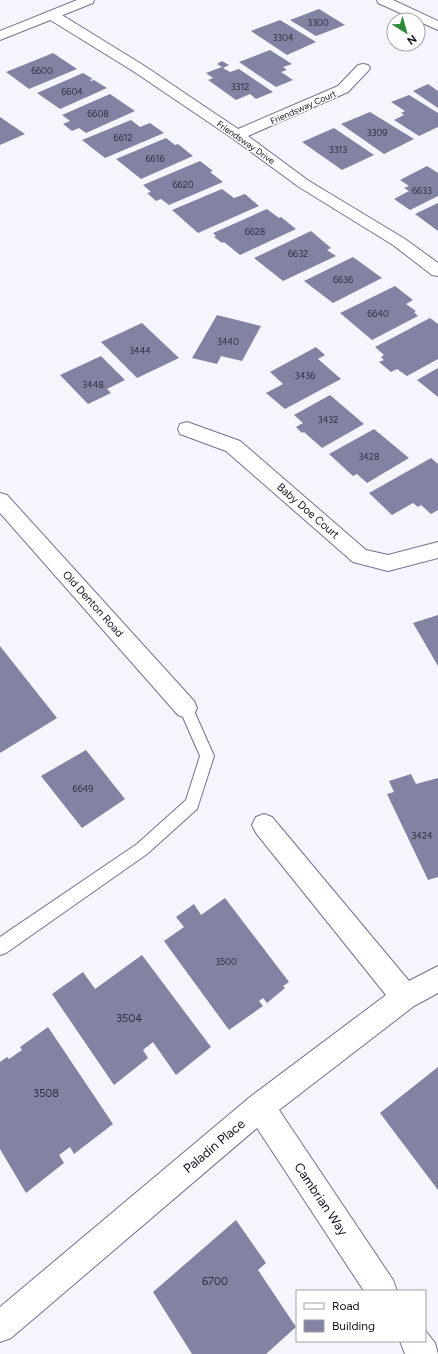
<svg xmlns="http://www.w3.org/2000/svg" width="438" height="1354" viewBox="0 0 438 1354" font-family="Figtree,sans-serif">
<rect width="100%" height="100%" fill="#f5f5fd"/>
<!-- building -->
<g fill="#8283a3">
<polygon points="319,9 345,25 316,36 290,20"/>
<polygon points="280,20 316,42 287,55 251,31"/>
<polygon points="270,50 292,64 283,67 287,70 281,72 293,80 276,87 239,62"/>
<polygon points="53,53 77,69 29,89 6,72"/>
<polygon points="222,61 229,65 223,68 230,72 239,69 273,92 256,99 250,94 236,100 208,80 213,78 206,73 222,67 217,64"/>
<polygon points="83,73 93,79 90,80 91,81 94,80 107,88 60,109 37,93"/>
<polygon points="428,84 438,91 438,108 413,91"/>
<polygon points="110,94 135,111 86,133 79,128 72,131 63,124 70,121 62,115"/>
<polygon points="409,95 438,113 438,127 419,136 394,120 404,115 401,113 405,111 391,102"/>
<polygon points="370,112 414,139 384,154 341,124"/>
<polygon points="0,117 25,134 0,145"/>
<polygon points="131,120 140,127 150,123 164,133 105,158 82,140"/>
<polygon points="334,128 374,155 342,170 302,142"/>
<polygon points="166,138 175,145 178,144 193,156 141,179 116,159"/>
<polygon points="200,161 213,171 210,172 223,182 169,205 161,199 156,201 147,193 151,192 143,185"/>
<polygon points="427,166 438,173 438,196 410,210 394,199 409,191 404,188 409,186 400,180"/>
<polygon points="222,189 234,198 245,194 259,206 198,233 172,210"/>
<polygon points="438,203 438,231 415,214"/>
<polygon points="267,209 279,218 281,217 296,229 240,255 224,242 222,243 214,237 216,236 213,233"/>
<polygon points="311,231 331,248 327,250 336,256 283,281 254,258"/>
<polygon points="353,257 382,278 333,303 304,281"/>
<polygon points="395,286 413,300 406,304 416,311 414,312 418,316 372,340 340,313"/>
<polygon points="217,315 261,326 242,361 221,356 217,364 192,358"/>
<polygon points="430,318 438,324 438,359 407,376 397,369 391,372 379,362 384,360 381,357 384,355 375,347"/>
<polygon points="142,323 179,358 137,378 101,342"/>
<polygon points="316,347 325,355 318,359 341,379 285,409 266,393 283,384 270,372"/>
<polygon points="101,356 125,380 107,389 111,393 88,404 60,375"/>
<polygon points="438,368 438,397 417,380"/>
<polygon points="330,395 364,424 322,448 304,432 302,433 296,427 303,423 294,415"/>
<polygon points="374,429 409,458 367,483 357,474 353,476 329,454"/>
<polygon points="431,458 438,464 438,510 431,514 421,505 418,507 413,503 392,515 369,493"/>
<polygon points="438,615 438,666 413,623"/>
<polygon points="0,646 57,718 0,753"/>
<polygon points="86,750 125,799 82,828 41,776"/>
<polygon points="411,774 416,784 438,778 438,877 428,880 387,794 394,792 389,781"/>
<polygon points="225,898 289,982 283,986 285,988 267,1003 263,998 259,1001 263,1006 229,1030 164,941 184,927 176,917 194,904 201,915"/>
<polygon points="142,955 211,1047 176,1075 153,1042 143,1050 148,1058 114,1085 52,994 83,972 95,989"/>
<polygon points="48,1027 113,1124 74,1154 70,1147 59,1155 64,1163 26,1193 0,1149 0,1062 7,1057 9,1059 22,1050 20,1047"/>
<polygon points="438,1067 438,1190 380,1113"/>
<polygon points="236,1220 266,1263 258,1270 296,1327 266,1354 192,1354 153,1292"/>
</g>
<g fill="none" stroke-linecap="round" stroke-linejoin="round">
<!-- lane casing -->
<g stroke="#727292" stroke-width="2">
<polygon id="lane" points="186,702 191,704 214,756 197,809 147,854 6,953 0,955 0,937 137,844 186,800 200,756 179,708 181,704"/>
</g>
<!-- street casing -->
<g stroke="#727292" stroke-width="2">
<g id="street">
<polygon points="52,11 57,12 143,65 238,129 338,86 358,65 363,64 368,65 370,68 368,71 348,92 248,136 309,181 405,239 438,263 438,276 432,275 393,245 299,187 232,138 133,71 47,18 45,15 47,12"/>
<polygon points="187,422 240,441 366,550 388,555 438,542 438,558 388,571 353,562 226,451 180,434 178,429 180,424"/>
<polygon points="0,493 7,495 194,701 197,708 194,715 186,718 178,715 0,513"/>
<polygon points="264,814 272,817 409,981 438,966 438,993 414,1006 279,1110 393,1280 397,1291 364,1291 257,1128 11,1338 0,1342 0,1307 250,1097 386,995 256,833 252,825 256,817"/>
<polygon points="425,1330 435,1343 438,1354 405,1354 400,1341 425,1341"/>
</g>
</g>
<!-- secondary casing -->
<g stroke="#727292" stroke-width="2">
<g id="secondary">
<polygon points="77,0 94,0 93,3 0,40 0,31"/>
<polygon points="377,0 393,0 438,21 438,30 378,3"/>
</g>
</g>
<!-- lane -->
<use href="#lane" fill="#fff" fill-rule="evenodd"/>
<!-- street -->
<use href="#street" fill="#fff" fill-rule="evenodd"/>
<!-- secondary -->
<use href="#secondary" fill="#fff" fill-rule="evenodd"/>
</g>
<g text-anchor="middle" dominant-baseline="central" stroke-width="3" stroke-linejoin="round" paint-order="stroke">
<!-- number labels -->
<g font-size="9" fill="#2e2e3f">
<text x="318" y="22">3300</text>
<text x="283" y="37">3304</text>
<text x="42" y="70">6600</text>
<text x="240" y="86">3312</text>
<text x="72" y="91">6604</text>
<text x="98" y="113">6608</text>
<text x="377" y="132">3309</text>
<text x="123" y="137">6612</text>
<text x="338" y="149">3313</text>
<text x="155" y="158">6616</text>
<text x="183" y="184">6620</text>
<text x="422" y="190">6633</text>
<text x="255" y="231">6628</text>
<text x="298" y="253">6632</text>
<text x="343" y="279">6636</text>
<text x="378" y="313">6640</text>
<text x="228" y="341">3440</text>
<text x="140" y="350">3444</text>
<text x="305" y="375">3436</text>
<text x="93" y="384">3448</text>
<text x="328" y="419">3432</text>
<text x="369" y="456">3428</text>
<text x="83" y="788">6649</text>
<text x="422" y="835">3424</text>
<text x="226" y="961">3500</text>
</g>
<!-- far-street labels -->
<g font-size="9" fill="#12121e" stroke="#fff">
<text transform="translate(303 107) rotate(-24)">Friendsway Court</text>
<text transform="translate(246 142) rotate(35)">Friendsway Drive</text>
</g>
<!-- street labels -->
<g font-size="11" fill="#12121e" stroke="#fff">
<text transform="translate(308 511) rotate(41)">Baby Doe Court</text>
<text transform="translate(93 604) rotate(48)">Old Denton Road</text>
</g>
<!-- near-number labels -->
<g font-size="11" fill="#2e2e3f">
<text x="129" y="1018">3504</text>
<text x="46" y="1093">3508</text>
<text x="215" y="1281">6700</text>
</g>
<!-- near-street labels -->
<g font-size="13" fill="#12121e" stroke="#fff">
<text transform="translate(214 1146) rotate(-40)">Paladin Place</text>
<text transform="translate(321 1199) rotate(56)">Cambrian Way</text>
</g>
</g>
<!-- legend -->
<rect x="296" y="1290" width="130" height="52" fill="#ffffff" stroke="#a0a0a5"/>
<rect x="304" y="1303" width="20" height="6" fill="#ffffff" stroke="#a0a0a5"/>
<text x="332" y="1310" font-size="12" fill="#12121e">Road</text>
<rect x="304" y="1320" width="20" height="12" fill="#8283a3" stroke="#a0a0a5"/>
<text x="332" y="1330" font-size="12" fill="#12121e">Building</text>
<!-- north arrow -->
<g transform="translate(406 32) rotate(143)"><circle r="19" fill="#ffffff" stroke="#a0a0a5"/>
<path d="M0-3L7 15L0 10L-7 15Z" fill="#2d893b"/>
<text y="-6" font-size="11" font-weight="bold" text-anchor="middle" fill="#12121e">N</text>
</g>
</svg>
